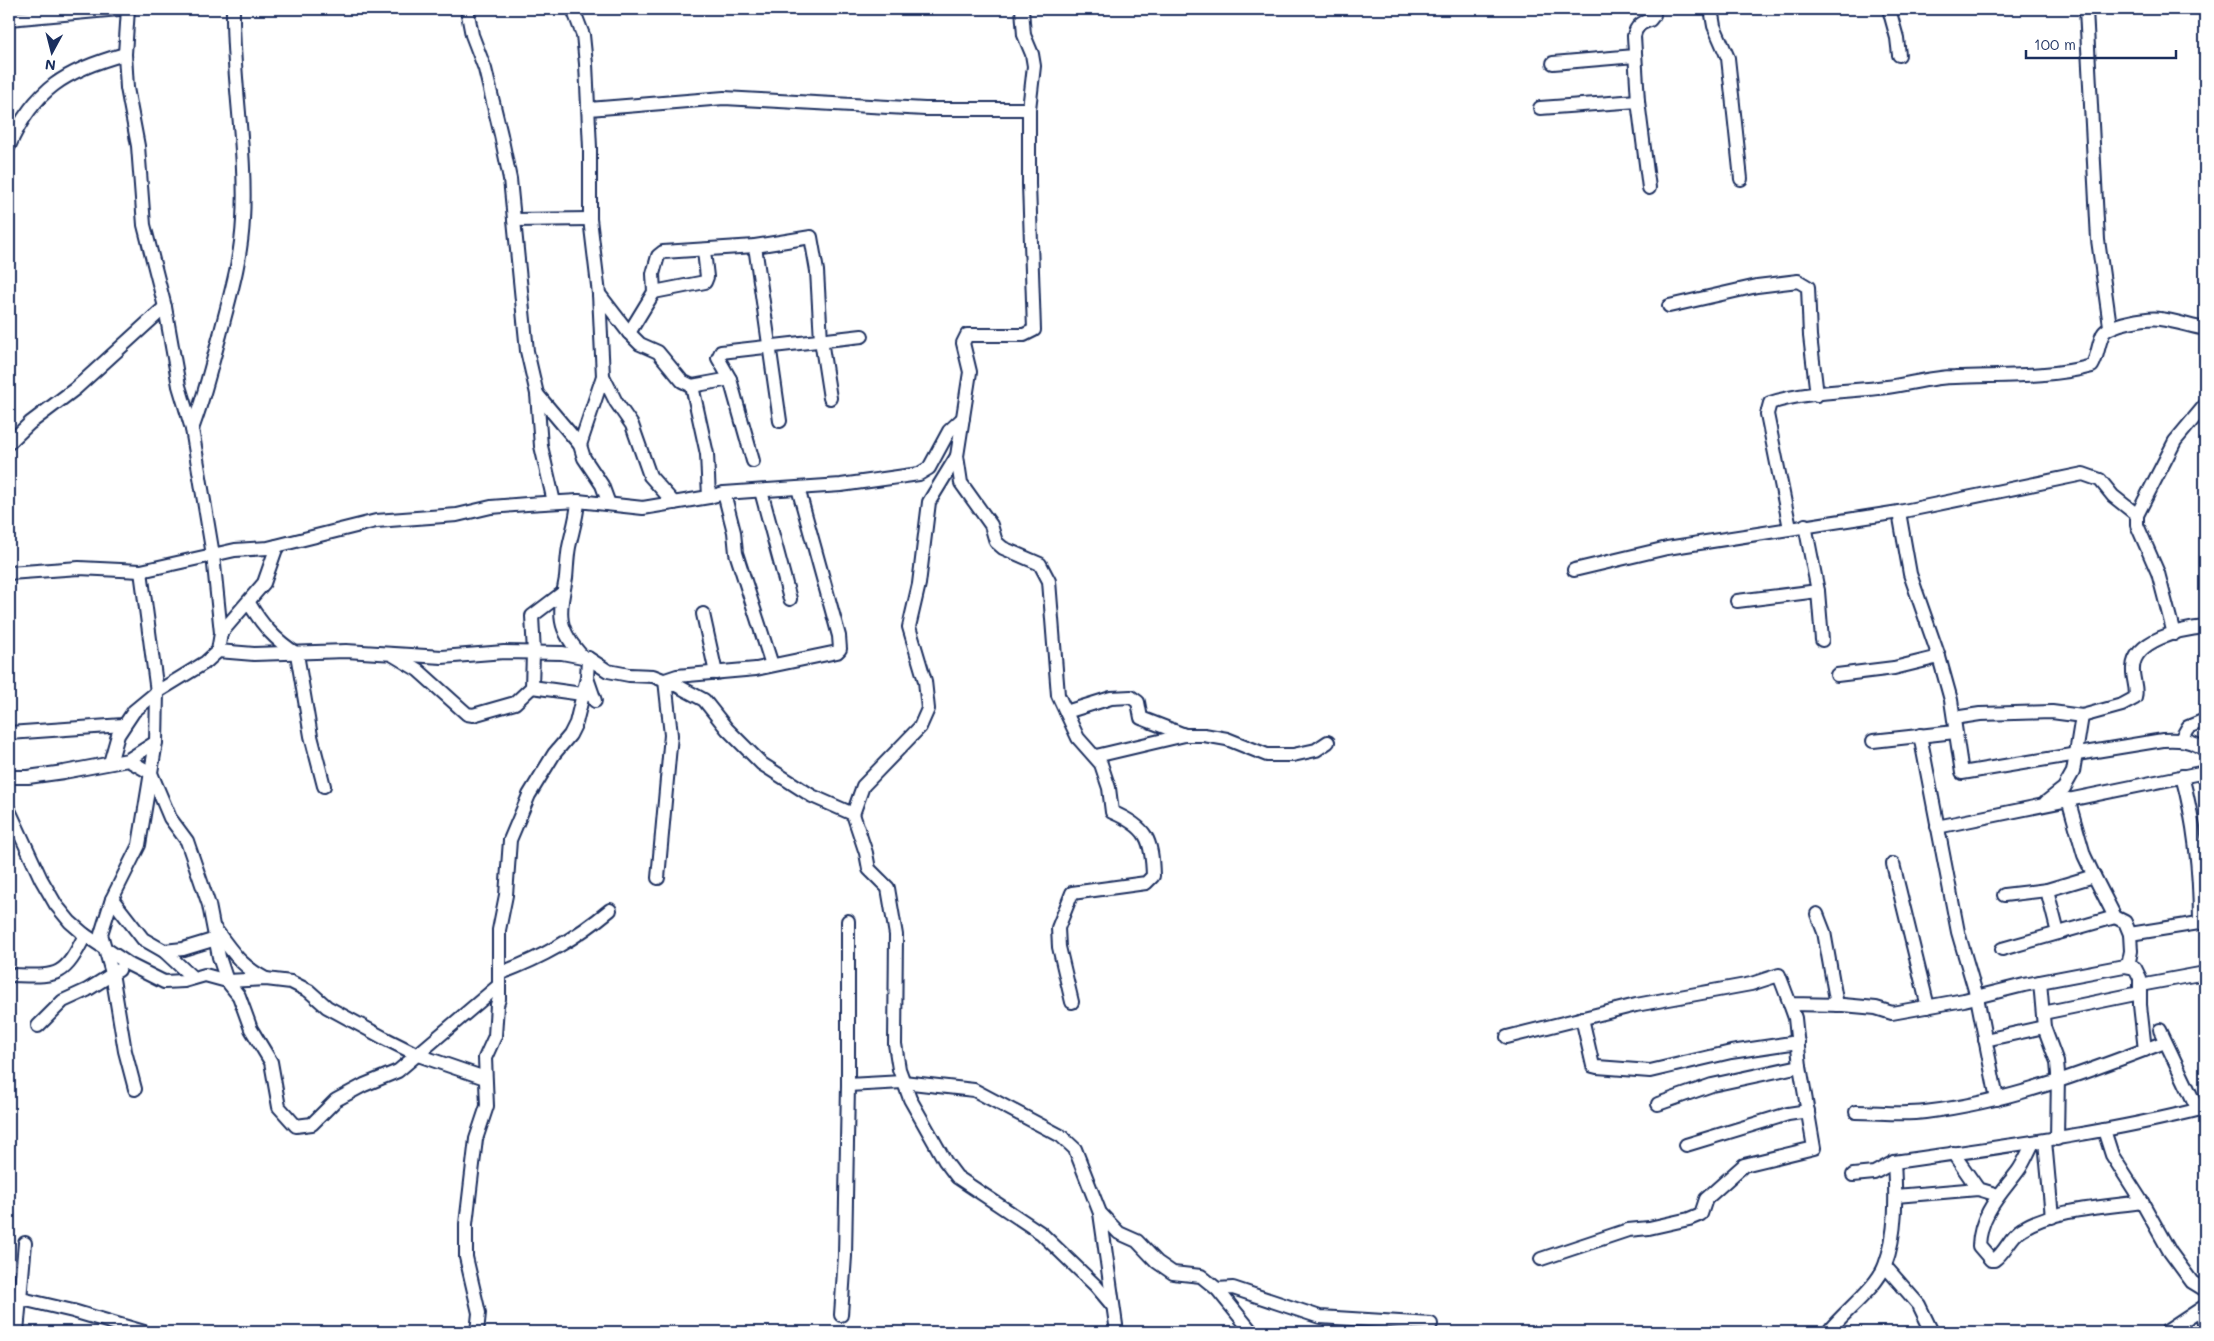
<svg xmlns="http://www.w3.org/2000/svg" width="2214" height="1341" viewBox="0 0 2214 1341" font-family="Mali,sans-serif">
<rect width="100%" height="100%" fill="#fff"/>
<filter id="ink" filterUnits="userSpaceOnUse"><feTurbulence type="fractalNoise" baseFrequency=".02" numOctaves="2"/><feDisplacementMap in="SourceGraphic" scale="10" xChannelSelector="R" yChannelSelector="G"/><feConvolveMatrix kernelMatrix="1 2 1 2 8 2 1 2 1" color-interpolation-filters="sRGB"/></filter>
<g filter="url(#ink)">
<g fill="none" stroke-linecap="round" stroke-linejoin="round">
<!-- minor casing -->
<g stroke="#1b2f5e" stroke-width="16">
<g id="minor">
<polyline points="467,9 472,35 485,69 501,135 510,179 527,351 537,394 541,446 554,502"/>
<polyline points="573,9 583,35 586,64 590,148 590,219 599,294 603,376 616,402 632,425 650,476 674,503"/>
<path d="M1022 9 1024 35 1032 54 1034 66 1029 109V184L1034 330 1024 335H967L963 343 970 372 957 456 961 483 991 525 996 542 1003 548 1040 564 1049 581 1058 695 1078 738 1101 764 1109 788 1112 812C1147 827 1152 839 1153 876L1146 883 1072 893 1058 928 1059 947 1072 1002"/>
<polyline points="1711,9 1714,26 1728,58 1741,179"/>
<polyline points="1889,9 1897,38 1899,55"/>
<polyline points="2086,9 2098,240 2110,326"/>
<polyline points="9,19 119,9"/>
<polyline points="1553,63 1635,56"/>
<polyline points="1540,108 1638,101"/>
<polyline points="589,109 724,98 925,109 1029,109"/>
<path d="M9 146C34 89 66 70 125 54"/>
<path d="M1649 188 1638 101 1634 36C1636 26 1641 23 1650 20L1654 15 1653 9"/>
<polyline points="514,220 590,219"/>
<polyline points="755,246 780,421"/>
<polyline points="654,292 705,282 707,277 704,251"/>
<polyline points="599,294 629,333 640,344 658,352 682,381 692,386 707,454 709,497"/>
<polyline points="1669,306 1757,286 1798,281 1808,287 1810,336 1817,395"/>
<polyline points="629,333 654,292 653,274 658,256 663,252 755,246 811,237 817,271 821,340 830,398"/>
<polyline points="730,379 753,461"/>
<polyline points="692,386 730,379 718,358 721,352 862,336"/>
<polyline points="537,394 580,445 584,458 602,485 609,504"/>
<path d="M192 429C204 398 211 367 220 335 230 296 241 260 243 220 247 150 232 79 233 9"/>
<polyline points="9,443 30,423 75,389 165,307"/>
<polyline points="580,445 603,376"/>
<polyline points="761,491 790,599"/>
<polyline points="724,493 734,532 736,553 772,665"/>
<path d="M578 501C577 518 572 532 569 547 567 558 567 568 566 578 559 615 556 628 583 657"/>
<path d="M1899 512 1910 574 1939 657 1951 700 1962 773 2163 740C2179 739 2192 740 2205 750"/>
<polyline points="1805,525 1818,591 1822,640"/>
<path d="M1790 528 1767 414 1770 403C1807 391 1848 392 1887 387 1910 384 1932 377 1955 377 2001 375 2048 378 2092 366 2098 356 2098 344 2103 334 2107 324 2149 317 2160 319 2175 321 2190 326 2205 329"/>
<polyline points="1574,570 1667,548 1899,512 2083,474 2100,480 2113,496 2137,515"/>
<polyline points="9,573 79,568 141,571 235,550 268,548 376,521 457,515 491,507 527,504 578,501 643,508 709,497 724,493 841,485 919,474 929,468 949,431 963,418"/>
<polyline points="1737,601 1818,591"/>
<path d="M249 603C262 625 275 640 297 654L311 736 324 786"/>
<polyline points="703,614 716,673"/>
<polyline points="221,633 264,583 277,546"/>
<polyline points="2174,634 2158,573 2137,525 2137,515 2175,441 2205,405"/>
<polyline points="218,651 254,654 346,651 442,657 504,652 562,653 588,658 608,671 629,675 653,676 676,685 704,700 727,729 762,764 812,796 853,814 866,853 869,869 888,888 896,935 895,1044 899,1069 910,1099 945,1161 957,1177 1041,1233 1096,1286 1112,1305"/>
<polyline points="534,653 532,616 561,594"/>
<polyline points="393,655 418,670 467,714 473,715 515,703 532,687 533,653"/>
<polyline points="1837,675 1894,668 1939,657"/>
<polyline points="587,678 595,701"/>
<polyline points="532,687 582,694"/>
<polyline points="1066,712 1111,698 1131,697 1138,702 1141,718 1185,735 1204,735 1227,739 1267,755 1293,755 1316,750 1328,742"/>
<path d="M1954 718 1980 714 2052 712 2082 716 2122 705 2135 698C2138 689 2132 678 2133 668 2134 640 2182 629 2205 627"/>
<polyline points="9,733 123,725"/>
<polyline points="1920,735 1958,932 1977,997 1997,1099"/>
<polyline points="2181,739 2188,727 2205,720"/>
<polyline points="1873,741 1955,732"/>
<polyline points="1096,756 1185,735"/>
<polyline points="128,760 151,773 170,818 187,841 209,905 219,957 227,981 239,996 251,1029 271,1062 279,1107 296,1126 312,1124 336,1100 364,1085 398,1071 498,986"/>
<polyline points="110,763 118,735 134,711 157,692 206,662 218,651 221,633 213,555 192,429 179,386 165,307 144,225 138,146 127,88 125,54 128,9"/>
<path d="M2182 776C2195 823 2200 874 2200 923"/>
<polyline points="9,777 28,777 64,772 128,760 156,742"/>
<polyline points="2068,799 2084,855 2092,872 2115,917 2125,922 2130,934 2131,951 2128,966"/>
<polyline points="2046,802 2064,788 2073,772 2082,716"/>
<polyline points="9,810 41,879 56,905 70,922 85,935 130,965 164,982 184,981 205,975 227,981 266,979 291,982 309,991 327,1007 384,1038 418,1055 485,1078"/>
<polyline points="853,814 863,786 920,727 928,709 925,681 909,627 919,584 929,502 957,456"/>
<polyline points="1937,827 2205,772"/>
<polyline points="1893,864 1928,1007"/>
<polyline points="658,878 671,735 665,680 677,676 756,669 837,652 840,649 839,636 798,488"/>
<polyline points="2047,890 2058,933"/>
<polyline points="2004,895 2047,890 2094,876"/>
<polyline points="112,899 143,939 164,951 193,978"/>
<polyline points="1817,914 1824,932 1837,1005"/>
<path d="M215 929C233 952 239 965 266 979"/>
<polyline points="2130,934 2205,922"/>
<polyline points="2002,949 2115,917"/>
<polyline points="164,951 183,949 216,939"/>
<path d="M501 973C543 957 575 939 610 910"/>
<path d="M9 975C57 976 63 980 85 935"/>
<polyline points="2040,982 2044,1027 2057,1062 2058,1074 2057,1139"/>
<polyline points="2140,985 2205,973"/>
<polyline points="2043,1013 2140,993"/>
<polyline points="1582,1018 1593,1066 1597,1067 1650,1071 1731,1052 1798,1042"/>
<polyline points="38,1026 63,1001 87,990 119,970"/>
<polyline points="2160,1030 2198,1110"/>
<polyline points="1507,1037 1636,1005 1751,984 1779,975 1790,1004 1843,1005 1876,1008 1892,1013 1964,1000 2024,985 2124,966 2135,968 2140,978 2140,1005 2145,1050"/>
<polyline points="1985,1040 2044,1027"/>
<polyline points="848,1085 903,1082 974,1090 1061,1136 1075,1149 1100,1213 1119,1233 1137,1241 1157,1262 1173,1273 1201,1276 1217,1289 1252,1332"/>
<polyline points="135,1089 125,1051 112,973 101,934 112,899 139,845 156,742 157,692 141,571"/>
<polyline points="1658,1104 1712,1085 1800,1066"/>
<path d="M1856 1112C1879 1112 1903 1115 1925 1112 2009 1102 2087 1072 2165 1042"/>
<polyline points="2104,1130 2112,1155 2142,1202 2170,1252 2192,1282 2205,1290"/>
<polyline points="2045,1141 2052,1217"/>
<path d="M2033 1143C2028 1152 2024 1163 2018 1171 2000 1195 1980 1214 1979 1246L1991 1260H1994C2006 1252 2010 1236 2022 1229 2053 1209 2106 1207 2142 1202"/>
<polyline points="1686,1145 1788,1114 1808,1111"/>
<polyline points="1953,1153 1978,1189"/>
<path d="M1853 1175 1874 1173 1894 1162C1999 1147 2103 1134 2205 1108"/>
<polyline points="1896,1196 1978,1189 1998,1195"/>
<polyline points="1100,1213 1117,1332"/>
<polyline points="1541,1259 1628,1230 1649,1228 1689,1219 1701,1214 1706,1199 1744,1165 1814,1148 1800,1066 1795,1018 1790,1004"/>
<polyline points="1885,1266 1919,1305 1932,1332"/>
<polyline points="1217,1289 1233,1288 1320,1317 1431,1324"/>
<polyline points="9,1296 73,1311 144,1332"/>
<polyline points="2201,1309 2205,1327"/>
<polyline points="841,1315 845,1256 848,1085 848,921"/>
<polyline points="17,1332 25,1243"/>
<polyline points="477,1332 479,1313 466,1257 466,1224 476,1139 487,1106 485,1058 495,1036 497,1005 499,999 499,930 506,895 510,840 529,795 554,754 570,735 576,723 587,678 588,658"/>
<path d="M1828 1332C1844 1311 1876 1289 1885 1265 1897 1234 1896 1194 1894 1162"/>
<polyline points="2166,1332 2205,1306"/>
</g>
</g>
<!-- minor -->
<use href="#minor" stroke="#fff" stroke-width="12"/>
</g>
</g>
<!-- margin -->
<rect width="2214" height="1341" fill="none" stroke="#fff" stroke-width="30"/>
<rect x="15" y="15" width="2184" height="1311" fill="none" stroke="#1b2f5e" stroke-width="2" filter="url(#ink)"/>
<!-- north arrow -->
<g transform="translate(52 52) rotate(187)" stroke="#ffffff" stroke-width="4" paint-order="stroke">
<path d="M0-4L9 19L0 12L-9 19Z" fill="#1b2f5e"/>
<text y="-8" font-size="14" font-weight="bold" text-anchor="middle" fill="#1b2f5e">N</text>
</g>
<!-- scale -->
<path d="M2026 50v8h150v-8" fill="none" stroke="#1b2f5e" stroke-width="2.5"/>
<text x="2034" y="50" font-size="15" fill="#1b2f5e" stroke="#ffffff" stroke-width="4" paint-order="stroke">100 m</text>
</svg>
